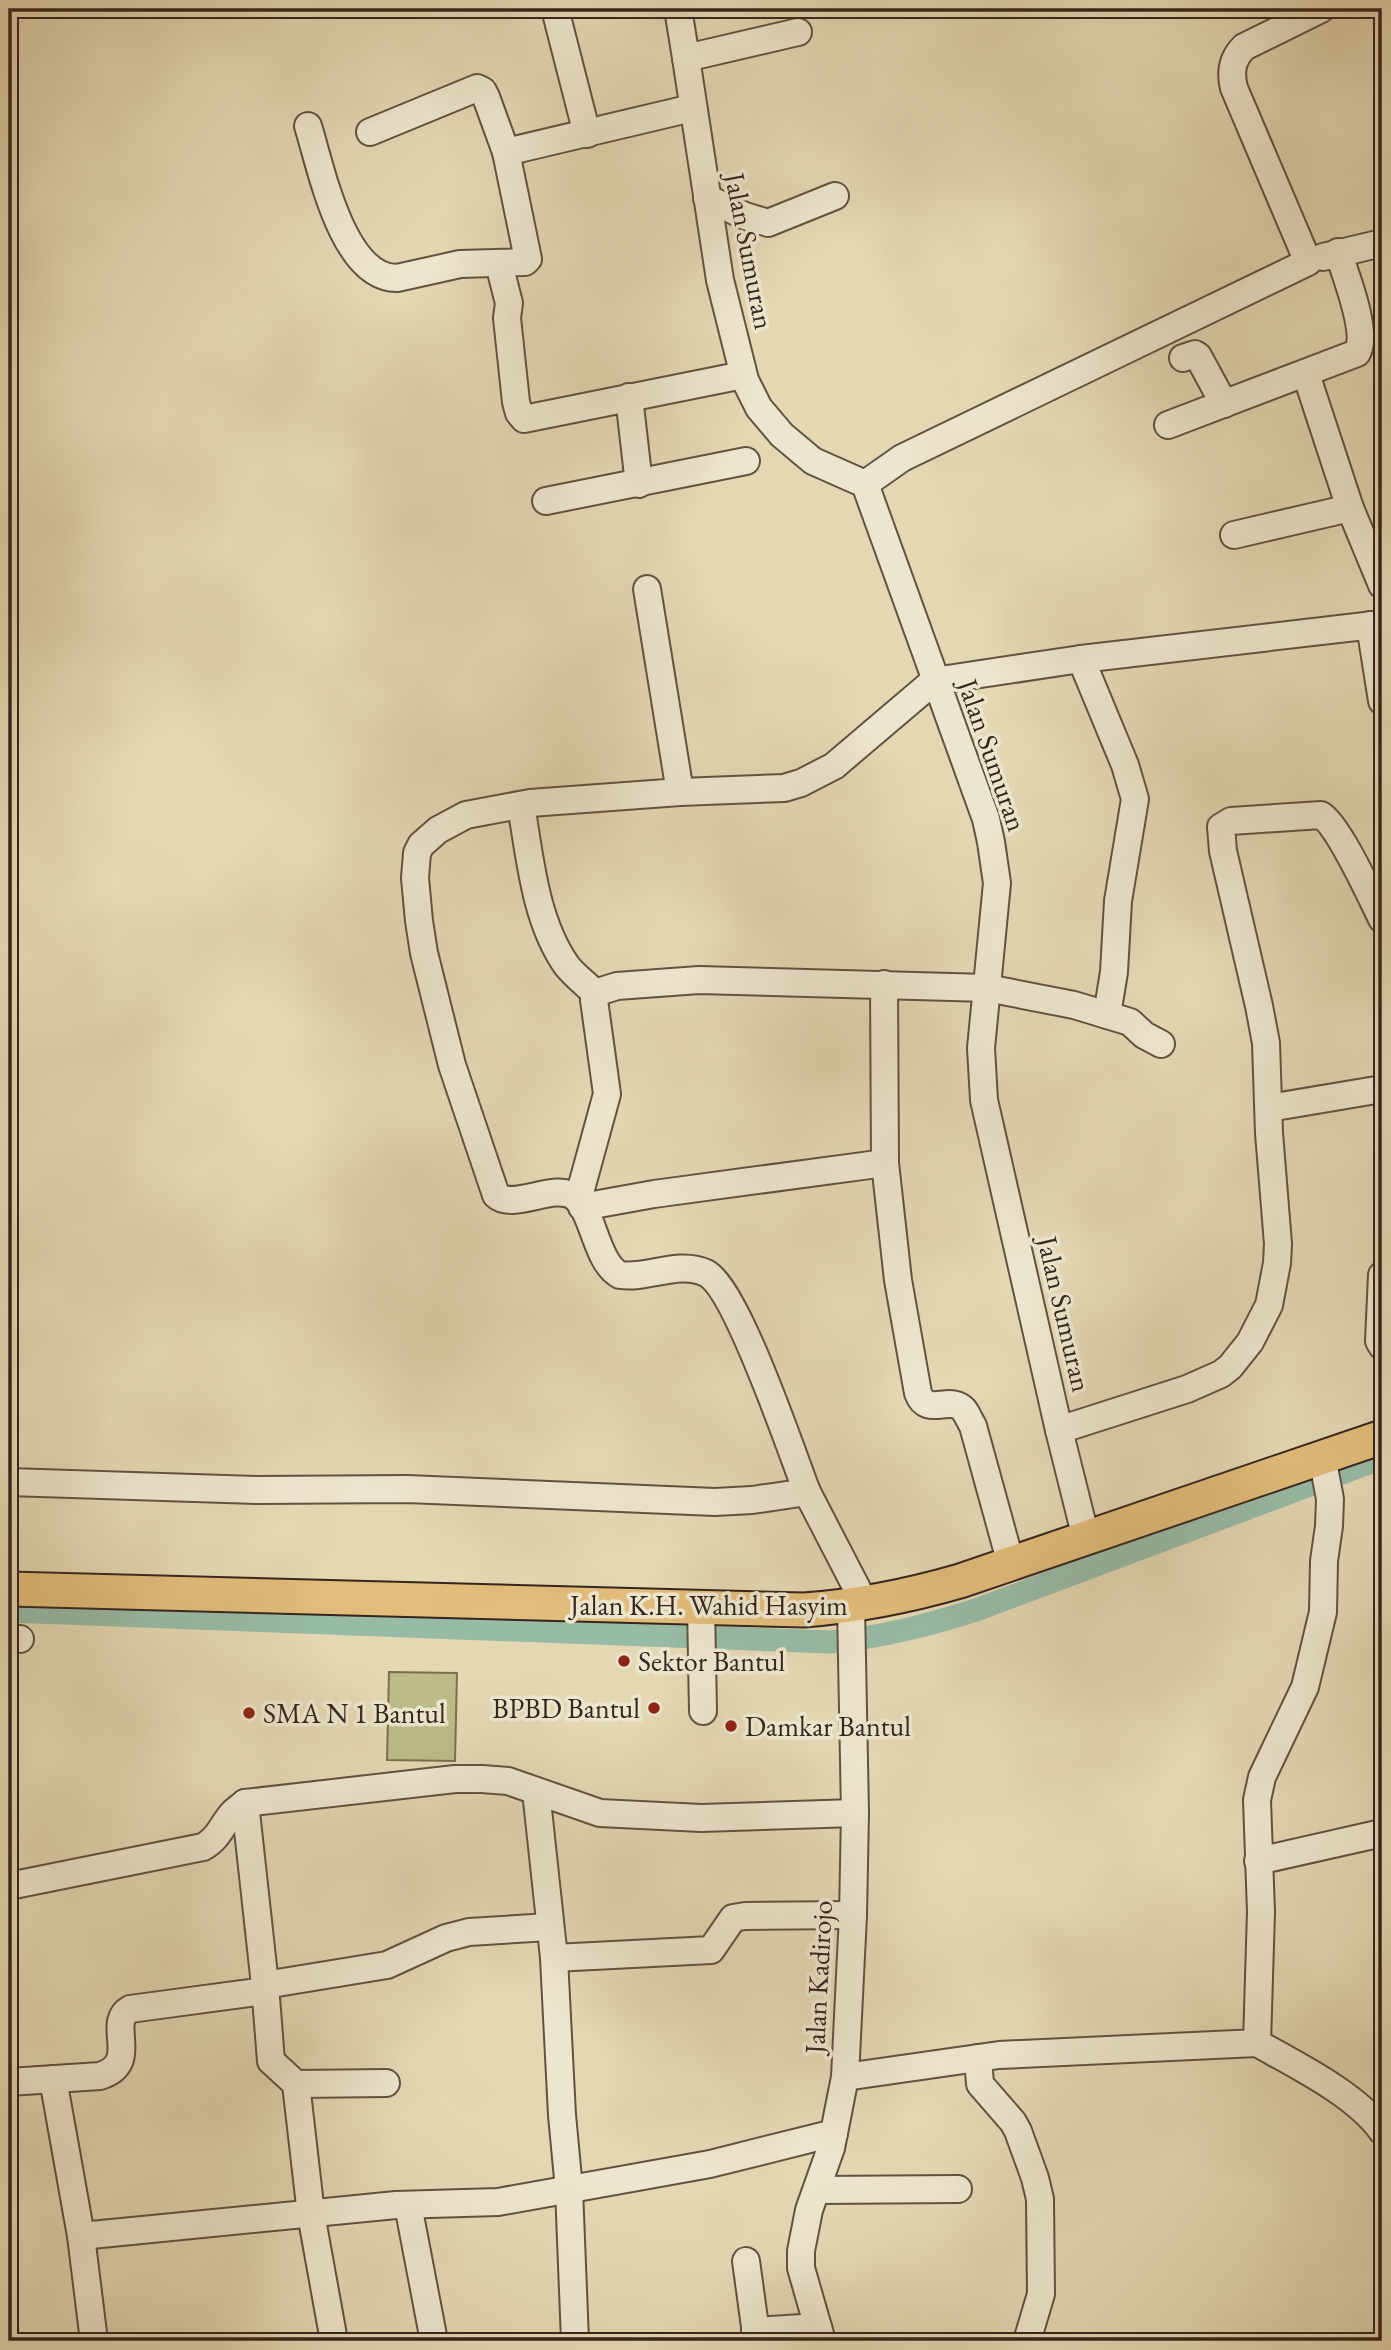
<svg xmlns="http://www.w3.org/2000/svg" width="1391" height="2350" viewBox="0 0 1391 2350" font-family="'EB Garamond',serif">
<rect width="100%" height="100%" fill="#e4d8b3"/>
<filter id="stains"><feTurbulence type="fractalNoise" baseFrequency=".00286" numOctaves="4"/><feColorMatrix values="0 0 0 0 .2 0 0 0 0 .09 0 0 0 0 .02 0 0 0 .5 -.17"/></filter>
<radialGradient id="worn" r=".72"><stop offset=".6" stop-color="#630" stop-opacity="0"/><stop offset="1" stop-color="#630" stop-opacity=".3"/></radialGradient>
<!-- green -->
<polygon fill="#bcbc88" stroke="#797053" stroke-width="2" points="389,1672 457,1673 455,1761 387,1760"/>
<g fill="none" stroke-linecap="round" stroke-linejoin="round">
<!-- canal -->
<path stroke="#97bba7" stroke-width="23" d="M9 1611 830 1642C883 1637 925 1626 976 1610L1382 1458"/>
<!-- minor casing -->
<g stroke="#625243" stroke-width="30">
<g id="minor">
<polyline points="555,9 587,134"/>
<polyline points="678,9 686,58 798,32"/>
<polyline points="686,58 720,280 745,380 759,408 782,435 813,461 865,484 986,819 991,842 997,883 981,1048 984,1100 1059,1430 1086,1538"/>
<path d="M308 126C321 167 342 278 397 278L460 264 525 262 528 259 506 152 692 108"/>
<polyline points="370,132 477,88 483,91 486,97 506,152"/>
<polyline points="707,198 745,216 768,223 835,196"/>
<polyline points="1323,257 1382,243"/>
<polyline points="499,264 509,303 507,318 516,402 519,413 524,419 743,375"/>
<polyline points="1183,358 1195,354 1198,356 1224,404"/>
<polyline points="1306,374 1350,508 1382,585"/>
<polyline points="629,397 639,484"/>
<path d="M1168 425 1357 353C1369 334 1345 273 1338 252"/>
<path d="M865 484 902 458 1308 262 1234 88C1230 72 1232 59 1244 47L1321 9"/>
<polyline points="546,501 746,461"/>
<polyline points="1234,535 1350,508"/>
<polyline points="647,589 680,792"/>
<polyline points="1370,625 1382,701"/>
<polyline points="1081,659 1125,765 1135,799 1118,901 1114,972 1107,1015"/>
<path d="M521 805C530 858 535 921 567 966 575 976 586 984 595 993"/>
<path d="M884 984 885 1163 898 1280 918 1393C927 1418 950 1394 964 1410 967 1414 970 1421 973 1426L1011 1564"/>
<polyline points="1269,1108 1382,1089"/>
<polyline points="578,1200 607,1094 594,1000 595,993 617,986 699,980 987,988 1074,1005 1130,1022 1144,1035 1161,1044"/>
<polyline points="582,1207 654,1194 885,1163"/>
<polyline points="1382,1275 1379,1341 1382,1346"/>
<path d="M1059 1430 1187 1389 1221 1374 1230 1367 1250 1342 1269 1305 1277 1263 1278 1244 1269 1133 1266 1043 1259 1006 1223 851 1221 827 1231 821 1321 815C1339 826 1371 897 1382 919"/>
<path d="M9 1482 258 1490 407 1489 715 1502 752 1500 807 1492C792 1453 737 1289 706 1273 679 1260 648 1279 620 1275 596 1263 593 1210 575 1197 554 1182 514 1211 496 1195L452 1065 424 953 419 921 415 878 417 853 421 845 438 830 466 815 530 803 680 792 784 788 801 783 834 766 934 681 1081 659 1382 624"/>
<polyline points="807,1492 865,1604"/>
<polyline points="701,1607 703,1711"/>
<polyline points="9,1639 20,1639"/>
<polyline points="536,1791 554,1958 562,2115 569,2189 575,2341"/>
<polyline points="245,1803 265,1985 271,2061 296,2084 311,2214 334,2341"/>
<polyline points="1258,1861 1382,1833"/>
<path d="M9 1886 203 1847C218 1839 221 1827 231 1815 234 1811 240 1807 245 1803L455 1779H482L508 1781 600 1813 701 1818 855 1813"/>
<polyline points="554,1958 711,1950 733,1918 745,1916 853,1915"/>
<polyline points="265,1985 387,1965 446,1938 469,1932 549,1927"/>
<path d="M1257 2043C1296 2065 1357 2095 1382 2131"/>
<polyline points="978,2058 980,2084 1013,2122 1018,2131 1035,2178 1040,2199 1041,2294 1027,2341"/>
<polyline points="845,2077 999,2055 1257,2043 1261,1912 1257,1800 1262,1777 1305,1687 1323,1612 1324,1561 1329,1526 1330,1499 1322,1457"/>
<polyline points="53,2079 81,2236 94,2341"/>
<path d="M9 2082 100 2076C142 2063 105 2023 130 2009L265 1991"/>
<polyline points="296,2084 386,2083"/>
<polyline points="818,2190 958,2189"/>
<polyline points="408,2205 434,2341"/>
<polyline points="81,2236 396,2205 498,2202 710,2164 834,2133"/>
<polyline points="746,2261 757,2341"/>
<polyline points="755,2331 818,2327"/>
<polyline points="822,2341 801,2268 801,2251 809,2210 831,2148 845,2077 853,1915 855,1813 851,1606"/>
</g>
</g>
<!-- major casing -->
<g stroke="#36251e" stroke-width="37">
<path id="major" d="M9 1589 804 1610C858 1606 908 1596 960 1581L1382 1437"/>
</g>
<!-- minor -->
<use href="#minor" stroke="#ede6ce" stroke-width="26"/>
<!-- major -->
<use href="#major" stroke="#e2bc7a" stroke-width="33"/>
</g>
<!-- markers -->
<g fill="#8f2418" stroke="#ede6ce" stroke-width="2.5">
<circle cx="624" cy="1661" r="7"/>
<circle cx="654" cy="1708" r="7"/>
<circle cx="249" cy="1713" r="7"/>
<circle cx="731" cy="1726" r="7"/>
</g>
<g text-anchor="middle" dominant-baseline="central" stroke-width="7" stroke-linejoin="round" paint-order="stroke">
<!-- street labels -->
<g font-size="28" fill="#36251e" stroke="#ede6ce">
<text transform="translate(750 251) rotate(79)">Jalan Sumuran</text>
<text transform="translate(993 755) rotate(71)">Jalan Sumuran</text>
<text transform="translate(1065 1314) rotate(77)">Jalan Sumuran</text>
<text x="709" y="1605">Jalan K.H. Wahid Hasyim</text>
<text transform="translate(818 1977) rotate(-87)">Jalan Kadirojo</text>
</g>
<!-- poi labels -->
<g font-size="28" fill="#36251e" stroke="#ede6ce" text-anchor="start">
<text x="638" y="1661">Sektor Bantul</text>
<text x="640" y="1708" text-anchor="end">BPBD Bantul</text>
<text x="263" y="1713">SMA N 1 Bantul</text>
<text x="745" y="1726">Damkar Bantul</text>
</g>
</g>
<!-- margin -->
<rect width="1391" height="2350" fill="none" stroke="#e4d8b3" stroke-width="35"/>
<rect x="10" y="10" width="1370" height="2329" fill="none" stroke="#36251e" stroke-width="3.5"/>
<rect x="18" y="18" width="1356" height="2315" fill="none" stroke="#36251e" stroke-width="2"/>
<rect width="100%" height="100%" filter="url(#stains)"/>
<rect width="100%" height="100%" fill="url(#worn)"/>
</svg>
